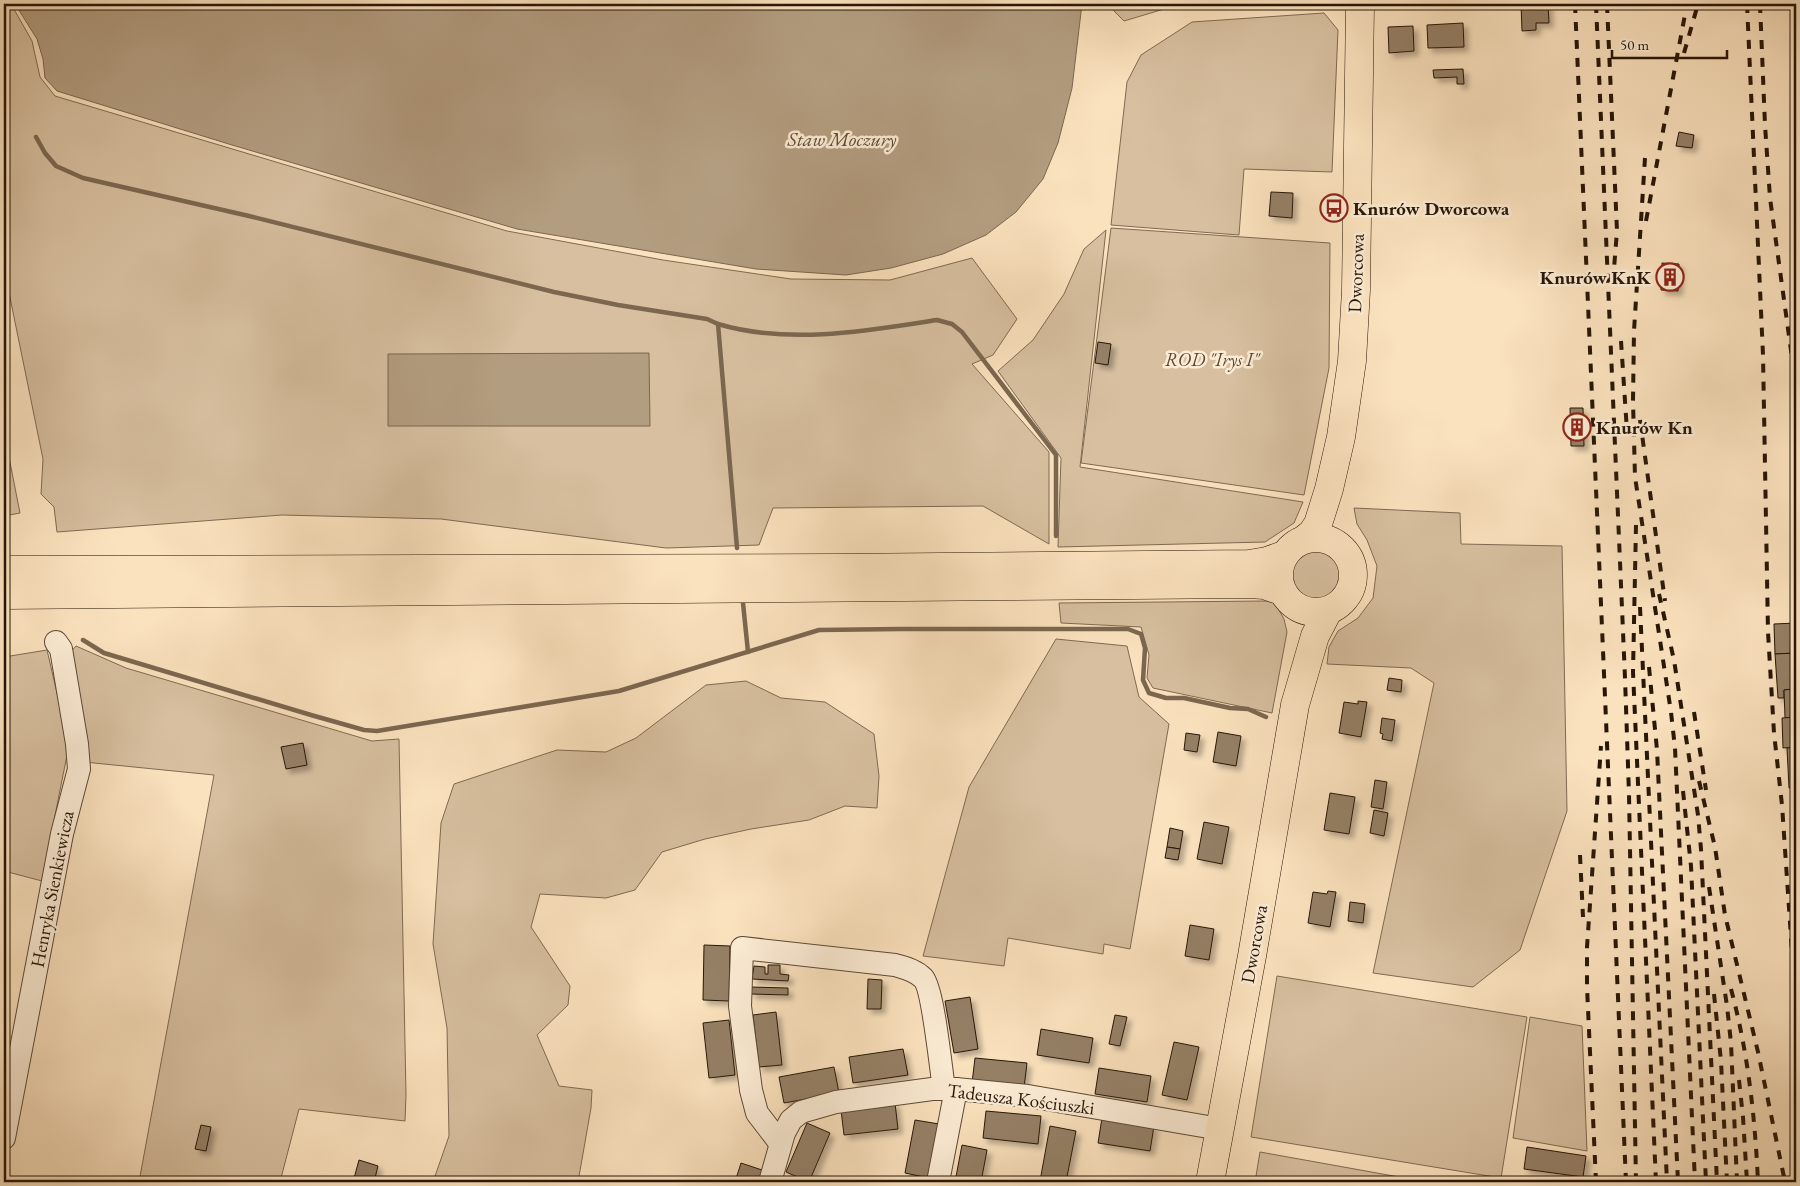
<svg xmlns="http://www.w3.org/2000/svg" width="1800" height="1186" viewBox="0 0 1800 1186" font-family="'EB Garamond',serif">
<defs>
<filter id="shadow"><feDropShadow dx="4.5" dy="4.5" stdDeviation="2.5" flood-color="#0004"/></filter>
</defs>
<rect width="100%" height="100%" fill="#fbe2be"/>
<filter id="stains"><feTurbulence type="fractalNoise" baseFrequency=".004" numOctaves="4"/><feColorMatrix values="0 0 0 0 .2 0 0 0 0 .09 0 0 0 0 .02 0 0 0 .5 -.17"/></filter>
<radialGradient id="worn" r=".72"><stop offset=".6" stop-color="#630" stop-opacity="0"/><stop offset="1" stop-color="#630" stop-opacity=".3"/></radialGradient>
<!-- green -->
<g fill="#d7bf9f" stroke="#7f6a53">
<polygon points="4,4 11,4 32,41 40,77 55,96 507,231 663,260 791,279 890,280 972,258 1017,319 993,355 972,364 1049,452 1049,544 983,506 773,508 759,545 666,548 441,519 282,515 57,532 54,507 41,494 43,459 4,268"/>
<polygon points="1114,4 1219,4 1164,9 1124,21 1114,11"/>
<polygon points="1324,13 1338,30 1332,172 1244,169 1239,235 1111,225 1127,82 1141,55 1192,22"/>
<polygon points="1111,228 1330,243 1329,368 1304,495 1081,463"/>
<polygon points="1106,230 1080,467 1303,502 1294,523 1265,542 1058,547 1061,458 998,371 1033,340 1064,294 1084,249"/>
<polygon points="4,432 20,513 4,516"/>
<polygon points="1354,508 1460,513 1461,544 1562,546 1567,811 1520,950 1473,987 1373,973 1434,683 1411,668 1327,664 1329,647 1338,631 1358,618 1373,598 1377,566 1367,540 1357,524"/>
<circle cx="1318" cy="574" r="27"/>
<polygon points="1266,601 1275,603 1284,619 1287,632 1272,713 1153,688 1147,678 1149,655 1141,627 1061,623 1059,603"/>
<polygon points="1056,639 1127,646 1139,697 1169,724 1130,949 1104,944 1103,954 1008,938 1004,966 923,956 969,787"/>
<polygon points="76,646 126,668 372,741 399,739 406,1095 405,1121 299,1109 280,1182 139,1182 214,775 84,762 68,655"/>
<polygon points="47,650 69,745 42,881 4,871 4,657"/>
<polygon points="746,681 781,698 825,702 874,734 879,776 877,808 845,806 809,820 751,829 705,839 662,852 635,890 606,898 540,894 531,927 570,986 568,1005 537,1035 559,1086 592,1090 591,1108 578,1182 433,1182 449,1136 447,1028 433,944 441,823 454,784 557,750 606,752 636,738 706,685"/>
<polygon points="1277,976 1527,1017 1501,1178 1251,1137"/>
<polygon points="1530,1017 1582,1026 1587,1151 1513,1138"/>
<polygon points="1260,1152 1427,1182 1255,1182"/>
</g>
<!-- water -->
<g fill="#b39d80" stroke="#7b6750">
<polygon points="15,4 1082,4 1072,88 1058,143 1043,179 1016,212 986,235 943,254 891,268 846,275 756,269 517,229 232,145 57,91 45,78 43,59 37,39"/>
<polygon points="649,353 650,426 388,426 388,354"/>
</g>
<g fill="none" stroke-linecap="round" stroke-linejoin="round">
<!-- stream -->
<g stroke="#7b6750" stroke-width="4.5">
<polyline points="36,137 45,153 56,166 83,178 249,216 554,292 618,305 707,319 718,324 737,548"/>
<path d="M718 324C788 345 867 331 937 320L952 324 962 332 1056 455V536"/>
<polyline points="743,603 748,652"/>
<polyline points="83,640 104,653 311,715 364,730 377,731 619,691 819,630 900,629 1128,629 1141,634 1145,648 1143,680 1149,693 1166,698 1184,698 1230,708 1248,709 1266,717"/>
</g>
</g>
<!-- building -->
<g fill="#958066" stroke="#271607" filter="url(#shadow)">
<polygon points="1521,4 1548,4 1549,23 1536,23 1536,30 1522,31"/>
<polygon points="1463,23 1464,47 1428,48 1427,25"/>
<polygon points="1413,26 1414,51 1389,53 1388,27"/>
<polygon points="1463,69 1464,84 1457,84 1457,77 1434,78 1433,70"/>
<polygon points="1679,132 1694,135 1692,148 1676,146"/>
<polygon points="1271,192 1293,193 1292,218 1269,216"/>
<polygon points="1662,263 1679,264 1678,291 1661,290"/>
<polygon points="1098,342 1111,344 1108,365 1095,363"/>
<polygon points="1570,408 1583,408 1584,446 1571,446"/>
<polygon points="1796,623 1796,653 1775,654 1774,624"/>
<polygon points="1796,653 1796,681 1793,681 1793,689 1784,690 1784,698 1778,698 1775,654"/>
<polygon points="1389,678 1402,680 1401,692 1387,690"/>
<polygon points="1793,681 1796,681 1796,717 1785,718 1784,690 1793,689"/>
<polygon points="1358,701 1367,702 1361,737 1339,733 1344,702 1358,704"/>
<polygon points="1796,717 1796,747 1783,748 1782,718"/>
<polygon points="1382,718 1395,720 1392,741 1382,739 1383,734 1380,733"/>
<polygon points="1218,732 1241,736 1236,766 1213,762"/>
<polygon points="1186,733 1200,735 1197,752 1184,750"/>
<polygon points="303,743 307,765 286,769 281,747"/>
<polygon points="1795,747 1796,787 1789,788 1787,748"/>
<polygon points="1375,780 1387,782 1383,809 1371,807"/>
<polygon points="1330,793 1355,797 1349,834 1324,830"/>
<polygon points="1374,810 1388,813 1384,836 1370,833"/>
<polygon points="1204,822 1229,827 1222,864 1197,859"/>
<polygon points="1170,828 1183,831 1180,849 1167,847"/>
<polygon points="1167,847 1180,849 1178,860 1165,858"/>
<polygon points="1328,891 1336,892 1330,927 1308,923 1313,892 1327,894"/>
<polygon points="1350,902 1365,904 1363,923 1348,921"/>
<polygon points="1190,925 1214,929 1209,960 1185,956"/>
<polygon points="704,945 730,946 729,1001 703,1000"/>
<polygon points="768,965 780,965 780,974 789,975 788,981 752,979 754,966 765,967 765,974 768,974"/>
<polygon points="868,979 882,980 881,1009 867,1009"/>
<polygon points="751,987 788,988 788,995 751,994"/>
<polygon points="970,997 978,1049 954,1053 945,1001"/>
<polygon points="776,1012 782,1065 759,1067 753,1015"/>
<polygon points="1115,1015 1127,1017 1120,1046 1109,1044"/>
<polygon points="729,1020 735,1075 709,1078 703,1023"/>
<polygon points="1041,1029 1093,1038 1089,1063 1037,1055"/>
<polygon points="1174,1042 1199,1047 1187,1100 1162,1095"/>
<polygon points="903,1049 908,1075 853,1083 849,1057"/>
<polygon points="975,1058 1027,1063 1024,1088 972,1083"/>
<polygon points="834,1067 839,1093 784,1103 779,1077"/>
<polygon points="1099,1068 1151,1076 1147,1102 1095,1094"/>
<polygon points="895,1103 898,1129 844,1135 841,1110"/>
<polygon points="986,1111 1041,1116 1038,1144 983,1138"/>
<polygon points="1102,1118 1154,1126 1150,1151 1098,1143"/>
<polygon points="915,1120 939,1124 929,1178 905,1173"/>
<polygon points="807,1123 830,1133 809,1182 786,1172"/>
<polygon points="201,1125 211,1127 206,1151 195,1149"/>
<polygon points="1050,1126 1076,1131 1066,1182 1040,1181"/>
<polygon points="962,1145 987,1150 981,1182 955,1182"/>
<polygon points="1527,1147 1586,1156 1583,1177 1524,1169"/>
<polygon points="359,1160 378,1166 374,1182 353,1182"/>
<polygon points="741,1163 765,1171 761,1182 735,1182"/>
</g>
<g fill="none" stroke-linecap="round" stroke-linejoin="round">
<!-- minor casing -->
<g stroke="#5c4935" stroke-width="24">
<g id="minor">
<polyline points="4,1138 62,834 79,769 77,744 61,649 56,642"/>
<path d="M780 1143 757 1113 751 1090 740 1006 742 948 895 965C905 968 915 970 923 978 933 988 941 1070 944 1089"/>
<polyline points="770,1182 784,1133 791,1120 801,1112 836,1102 932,1089 956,1089 1028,1096 1220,1129"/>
<polyline points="938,1182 956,1089"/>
</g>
</g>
<!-- major casing -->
<g stroke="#271607" stroke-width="29">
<g id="major">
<circle cx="1316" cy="575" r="37"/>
<polyline points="1306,538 1312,533 1318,524 1329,489 1341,437 1352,361 1356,290 1360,4"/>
<polyline points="1210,1182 1252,956 1295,705 1315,636 1328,611"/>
</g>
</g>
<!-- highway casing -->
<g stroke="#271607" stroke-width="29">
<g id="highway">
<polyline points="4,570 835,568 1249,564 1267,561 1284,555"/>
<polyline points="4,595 1250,584 1264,585 1282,591"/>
</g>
</g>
<!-- minor -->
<use href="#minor" stroke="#fcecd5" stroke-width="22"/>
<!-- major -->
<use href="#major" stroke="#fbe2be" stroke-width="28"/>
<!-- highway -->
<use href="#highway" stroke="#fbe2be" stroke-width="28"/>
<!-- rail -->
<g stroke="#271607" stroke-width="4" stroke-dasharray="9 9" stroke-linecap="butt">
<polyline points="1575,4 1626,1182"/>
<polyline points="1596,4 1625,678 1629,794 1636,1182"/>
<polyline points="1607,4 1617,231 1613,281"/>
<polyline points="1747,4 1763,355 1768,632 1774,733 1782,805 1796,1011"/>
<polyline points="1760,4 1765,125 1770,198 1796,387"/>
<polyline points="1684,53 1698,4"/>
<polyline points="1645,158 1634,331 1633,401 1635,477 1671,712 1675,748 1695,1182"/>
<polyline points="1646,221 1687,4"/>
<polyline points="1621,341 1627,431"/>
<polyline points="1640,420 1665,601"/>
<polyline points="1636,525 1633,672 1656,1182"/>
<polyline points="1659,594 1674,660 1698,815 1701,849 1717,1182"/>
<polyline points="1640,607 1667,1182"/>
<polyline points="1649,667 1657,750 1678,1182"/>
<polyline points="1694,712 1706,790"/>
<polyline points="1699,781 1715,847 1725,915 1758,1052 1785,1182"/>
<polyline points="1683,791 1691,866 1706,1182"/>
<polyline points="1580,855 1583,917"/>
<polyline points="1709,887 1727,1006 1731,1043 1737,1182"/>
<path d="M1731 989C1748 1052 1755 1117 1758 1182"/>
<polyline points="1714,994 1721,1061 1727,1182"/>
<polyline points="1739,1080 1743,1117 1747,1182"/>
<polyline points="1596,1182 1587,987 1587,947 1601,746"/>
</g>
</g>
<!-- icons -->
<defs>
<g id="bus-ring" transform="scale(1.4375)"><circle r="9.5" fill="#fcecd5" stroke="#8f2418" stroke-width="1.5"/><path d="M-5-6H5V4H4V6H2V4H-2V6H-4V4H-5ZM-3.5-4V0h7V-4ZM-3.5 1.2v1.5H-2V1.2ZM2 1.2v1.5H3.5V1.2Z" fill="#8f2418"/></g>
<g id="building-ring" transform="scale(1.4375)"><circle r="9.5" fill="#fcecd5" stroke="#8f2418" stroke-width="1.5"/><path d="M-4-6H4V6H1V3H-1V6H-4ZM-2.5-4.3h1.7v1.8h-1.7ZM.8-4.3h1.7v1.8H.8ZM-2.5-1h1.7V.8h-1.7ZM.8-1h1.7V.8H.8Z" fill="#8f2418"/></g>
</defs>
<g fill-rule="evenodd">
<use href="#bus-ring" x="1334" y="208"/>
<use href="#building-ring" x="1670" y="277"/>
<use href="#building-ring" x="1577" y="427"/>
</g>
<g text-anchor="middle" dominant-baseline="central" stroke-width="5" stroke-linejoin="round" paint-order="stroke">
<!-- poi labels -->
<g font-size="19" font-weight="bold" fill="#271607" stroke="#fcecd5" text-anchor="start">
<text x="1353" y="208">Knurów Dworcowa</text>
<text x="1651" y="277" text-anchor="end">Knurów KnK</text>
<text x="1596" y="427">Knurów Kn</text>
</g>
<!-- street labels -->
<g font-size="19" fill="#271607" stroke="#fcecd5">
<text transform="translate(1356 273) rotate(-88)">Dworcowa</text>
<text transform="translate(52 889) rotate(-79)">Henryka Sienkiewicza</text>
<text transform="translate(1254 944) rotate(-80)">Dworcowa</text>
<text transform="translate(1021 1099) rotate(7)">Tadeusza Kościuszki</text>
</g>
<!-- park labels -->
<g font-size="19" font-style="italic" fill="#5c4935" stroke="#fcecd5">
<text x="1212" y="359">ROD "Irys I"</text>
</g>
<!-- water labels -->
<g font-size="20" font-style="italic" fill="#5f4c37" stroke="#fcecd5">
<text x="842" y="139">Staw Moczury</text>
</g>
</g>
<!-- margin -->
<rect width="1800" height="1186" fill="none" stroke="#fbe2be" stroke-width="20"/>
<rect x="5" y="5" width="1790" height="1176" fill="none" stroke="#271607" stroke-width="2.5"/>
<rect x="10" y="10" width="1780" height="1166" fill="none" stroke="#271607"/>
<!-- scale -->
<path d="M1612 50v8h115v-8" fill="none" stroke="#271607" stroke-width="2.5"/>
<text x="1620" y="50" font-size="15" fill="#271607" stroke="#fcecd5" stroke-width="4" paint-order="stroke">50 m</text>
<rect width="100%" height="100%" filter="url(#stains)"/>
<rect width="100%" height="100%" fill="url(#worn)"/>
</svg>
